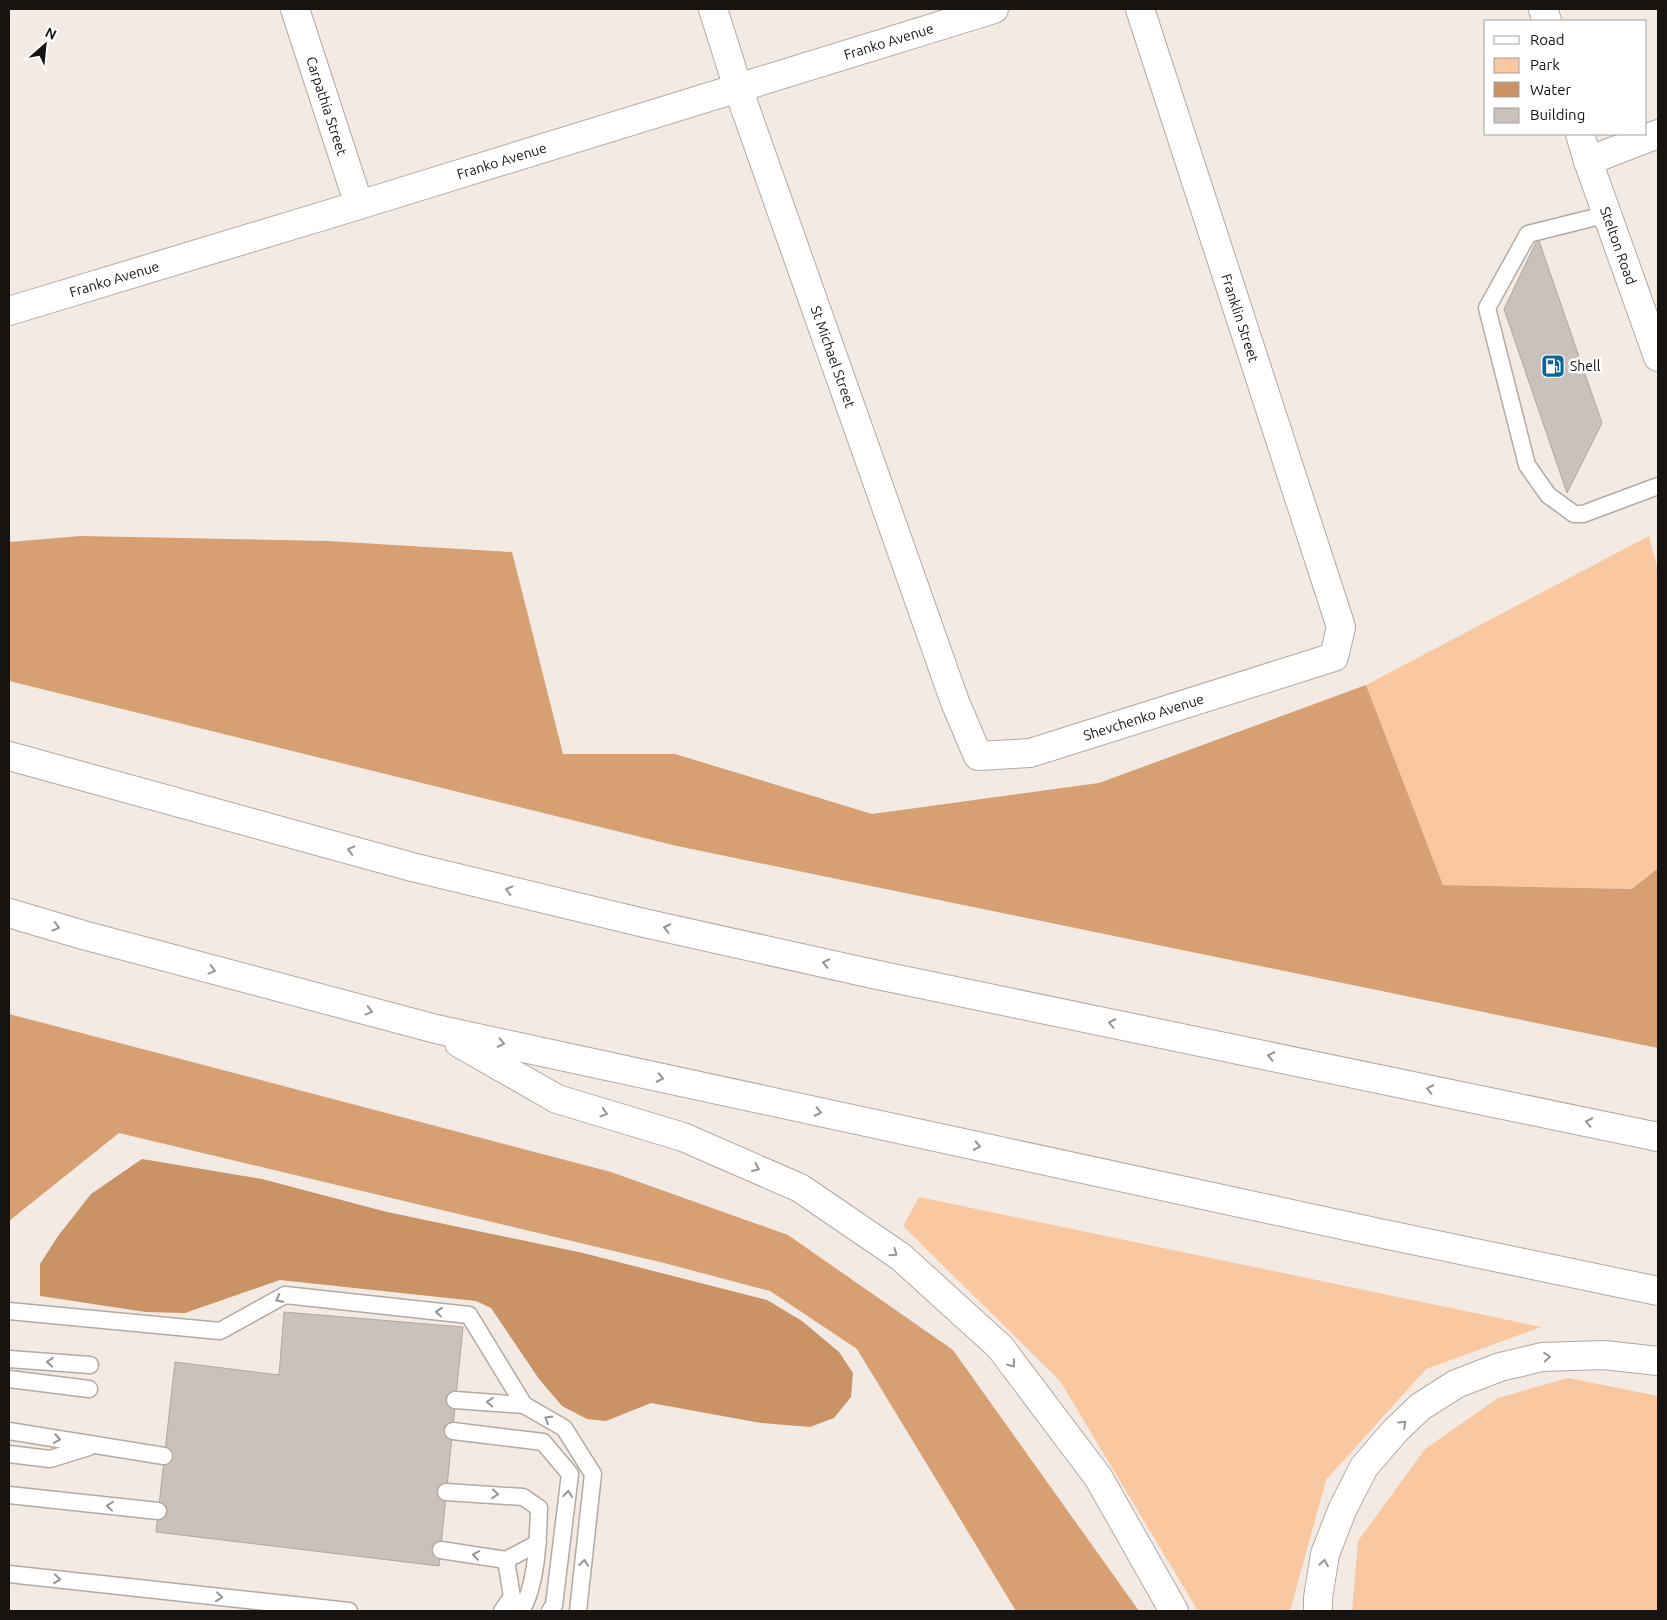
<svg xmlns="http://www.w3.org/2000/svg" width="1667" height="1620" viewBox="0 0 1667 1620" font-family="Ubuntu,sans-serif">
<rect width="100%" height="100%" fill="#f3eae3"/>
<!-- green -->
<g fill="#f9c8a1">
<polygon points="1649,536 1658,571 1658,868 1632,889 1443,885 1366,685"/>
<polygon points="919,1197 1541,1327 1426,1369 1326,1480 1290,1611 1198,1611 1060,1381 903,1226"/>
<polygon points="1568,1378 1658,1396 1658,1611 1352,1611 1358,1541 1425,1449 1498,1398"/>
</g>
<!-- forest -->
<g fill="#d7a072">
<polygon points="81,536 328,541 512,552 563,754 675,754 872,814 1099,783 1366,685 1443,885 1632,889 1658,868 1658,1048 677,846 9,681 9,542"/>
<polygon points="9,1014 611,1172 788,1235 953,1350 1139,1611 1016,1611 857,1349 770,1291 664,1263 119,1133 9,1221"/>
</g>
<!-- water -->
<polygon fill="#c99365" points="142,1159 262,1179 387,1212 583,1253 767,1300 802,1321 839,1352 853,1373 851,1397 834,1418 810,1427 761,1423 651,1403 606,1421 587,1419 562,1406 539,1379 491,1308 476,1301 280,1280 185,1313 146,1312 40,1296 40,1264 58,1236 91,1194"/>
<!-- building -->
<g fill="#c9c1ba" stroke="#b0a8a1">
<polygon points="1538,238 1602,423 1567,493 1504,309"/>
<polygon points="284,1312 463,1327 439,1566 156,1532 175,1362 279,1375"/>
</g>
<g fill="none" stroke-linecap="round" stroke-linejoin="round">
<!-- lane casing -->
<g stroke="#b2aaa3" stroke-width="19">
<g id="lane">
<polyline points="1608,214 1528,234 1487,308 1527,465 1548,495 1574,514 1583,514 1658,486"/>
<polyline points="9,1311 220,1331 285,1295 469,1315 524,1405 564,1428 593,1474 578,1611"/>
<polyline points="9,1359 90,1365"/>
<polyline points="9,1379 89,1389"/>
<polyline points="455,1400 524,1405"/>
<polyline points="9,1431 164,1456"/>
<polyline points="453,1431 543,1442 570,1474 554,1605 550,1611"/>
<polyline points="9,1454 50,1459 89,1447"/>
<path d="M446 1492 523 1497 539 1508C538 1539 537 1585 521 1611"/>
<polyline points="9,1495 158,1511"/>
<polyline points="441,1550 506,1560 538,1543"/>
<polyline points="9,1574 349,1611"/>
<polyline points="502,1611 512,1597 506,1560"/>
</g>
</g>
<!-- street casing -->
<g stroke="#b2aaa3" stroke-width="30">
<g id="street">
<path id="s1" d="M295 9 359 205"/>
<path id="s2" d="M713 9 738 88 955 702 978 756 1030 753 1334 657 1341 627 1140 9"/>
<path id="s3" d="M9 311 359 205 994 9"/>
</g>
</g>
<!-- secondary casing -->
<g stroke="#b2aaa3" stroke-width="30">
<g id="secondary">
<polyline points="1543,9 1547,21"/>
<path id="s4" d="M1580 134 1588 161 1658 357"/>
<polyline points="1588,161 1658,134"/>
</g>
</g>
<!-- highway casing -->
<g stroke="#b2aaa3" stroke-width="30">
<g id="highway">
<polyline points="9,756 412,867 644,923 873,974 1658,1137"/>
<polyline points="9,913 83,935 436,1029 1379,1233 1658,1291"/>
<polyline points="459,1043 557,1099 683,1137 800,1188 901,1257 1000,1347 1098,1477 1174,1611"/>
<polyline points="1318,1611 1318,1598 1325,1554 1343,1508 1364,1467 1395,1431 1420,1407 1456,1384 1500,1367 1542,1357 1604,1355 1658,1361"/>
</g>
</g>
<!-- lane -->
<use href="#lane" stroke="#fff" stroke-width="16"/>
<!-- street -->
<use href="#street" stroke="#fff" stroke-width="28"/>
<!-- secondary -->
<use href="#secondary" stroke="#fff" stroke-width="28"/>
<!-- highway -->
<use href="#highway" stroke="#fff" stroke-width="28"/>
</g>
<!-- one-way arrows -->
<defs><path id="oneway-chevron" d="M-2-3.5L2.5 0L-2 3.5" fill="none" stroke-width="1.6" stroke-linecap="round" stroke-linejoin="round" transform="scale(1.25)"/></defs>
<g stroke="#969594">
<use href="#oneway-chevron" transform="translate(351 850) rotate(-165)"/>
<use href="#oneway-chevron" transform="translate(509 890) rotate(-166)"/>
<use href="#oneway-chevron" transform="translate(56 927) rotate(16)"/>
<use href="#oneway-chevron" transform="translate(667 928) rotate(-168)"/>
<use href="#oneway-chevron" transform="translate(826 963) rotate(-168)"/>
<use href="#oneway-chevron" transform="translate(212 970) rotate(15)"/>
<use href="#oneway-chevron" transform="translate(369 1011) rotate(15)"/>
<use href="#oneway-chevron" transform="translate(1112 1023) rotate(-168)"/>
<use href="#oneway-chevron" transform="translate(501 1043) rotate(12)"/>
<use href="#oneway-chevron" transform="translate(1271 1056) rotate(-168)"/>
<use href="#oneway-chevron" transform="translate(660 1078) rotate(12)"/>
<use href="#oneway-chevron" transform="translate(1430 1089) rotate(-168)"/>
<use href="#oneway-chevron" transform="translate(818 1112) rotate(12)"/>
<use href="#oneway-chevron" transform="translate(604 1113) rotate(16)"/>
<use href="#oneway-chevron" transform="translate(1589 1122) rotate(-168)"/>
<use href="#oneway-chevron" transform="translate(977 1146) rotate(12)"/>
<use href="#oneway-chevron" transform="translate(756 1168) rotate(24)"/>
<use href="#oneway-chevron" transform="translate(894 1253) rotate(35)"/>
<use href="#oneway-chevron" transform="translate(279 1299) rotate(153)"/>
<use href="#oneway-chevron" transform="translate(439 1312) rotate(-174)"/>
<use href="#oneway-chevron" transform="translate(1547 1357) rotate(-4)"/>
<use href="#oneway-chevron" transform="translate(50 1362) rotate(-175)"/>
<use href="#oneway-chevron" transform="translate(1012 1364) rotate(53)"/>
<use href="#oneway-chevron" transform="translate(490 1402) rotate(-176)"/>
<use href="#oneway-chevron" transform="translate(548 1419) rotate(-149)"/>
<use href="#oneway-chevron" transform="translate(1403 1424) rotate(-43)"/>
<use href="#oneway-chevron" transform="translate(57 1439) rotate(10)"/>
<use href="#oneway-chevron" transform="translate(495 1494) rotate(5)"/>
<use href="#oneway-chevron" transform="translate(568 1494) rotate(-83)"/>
<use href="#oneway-chevron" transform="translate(110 1506) rotate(-174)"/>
<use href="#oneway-chevron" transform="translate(476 1555) rotate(-172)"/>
<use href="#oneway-chevron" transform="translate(584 1563) rotate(-84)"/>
<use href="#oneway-chevron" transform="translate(1324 1563) rotate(-81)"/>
<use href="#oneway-chevron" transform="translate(57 1579) rotate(6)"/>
<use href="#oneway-chevron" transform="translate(219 1597) rotate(6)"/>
</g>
<!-- icons -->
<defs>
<g id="fuel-square" transform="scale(1.25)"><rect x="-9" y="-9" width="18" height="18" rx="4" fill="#0c6696" stroke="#fff"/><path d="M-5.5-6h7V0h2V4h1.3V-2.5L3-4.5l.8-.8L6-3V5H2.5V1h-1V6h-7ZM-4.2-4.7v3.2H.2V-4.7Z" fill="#fff"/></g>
</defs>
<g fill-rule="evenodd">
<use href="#fuel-square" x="1553" y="366"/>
</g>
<g text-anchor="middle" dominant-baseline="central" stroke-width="5" stroke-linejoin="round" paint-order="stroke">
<!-- street labels -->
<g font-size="14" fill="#161311" stroke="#fff">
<text stroke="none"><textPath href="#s3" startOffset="920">Franko Avenue</textPath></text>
<text stroke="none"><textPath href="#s1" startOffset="102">Carpathia Street</textPath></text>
<text stroke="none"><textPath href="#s3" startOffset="515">Franko Avenue</textPath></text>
<text stroke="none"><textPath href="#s4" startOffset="118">Stelton Road</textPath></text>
<text stroke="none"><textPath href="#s3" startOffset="110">Franko Avenue</textPath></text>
<text transform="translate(1240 318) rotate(72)">Franklin Street</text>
<text stroke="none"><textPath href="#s2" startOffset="368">St Michael Street</textPath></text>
<text stroke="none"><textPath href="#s2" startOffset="964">Shevchenko Avenue</textPath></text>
</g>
<!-- poi labels -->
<g font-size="14" fill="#161311" stroke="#fff" text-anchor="start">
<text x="1570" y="366">Shell</text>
</g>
</g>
<!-- border -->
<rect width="1667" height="1620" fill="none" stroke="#161311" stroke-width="20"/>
<!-- legend -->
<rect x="1484" y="20" width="162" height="115" fill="#ffffff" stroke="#a2a1a0"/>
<rect x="1494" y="36" width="25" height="8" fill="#ffffff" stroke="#a2a1a0"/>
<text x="1530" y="45" font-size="15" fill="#161311">Road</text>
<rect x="1494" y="58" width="25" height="15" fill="#f9c8a1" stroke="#a2a1a0"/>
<text x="1530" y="70" font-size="15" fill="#161311">Park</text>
<rect x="1494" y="82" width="25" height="15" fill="#c99365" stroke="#a2a1a0"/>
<text x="1530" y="95" font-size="15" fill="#161311">Water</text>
<rect x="1494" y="108" width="25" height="15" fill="#c9c1ba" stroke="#a2a1a0"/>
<text x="1530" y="120" font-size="15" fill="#161311">Building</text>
<!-- north arrow -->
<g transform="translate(45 45) rotate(27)" stroke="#ffffff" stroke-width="4" paint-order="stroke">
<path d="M0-4L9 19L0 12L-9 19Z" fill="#161311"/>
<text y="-8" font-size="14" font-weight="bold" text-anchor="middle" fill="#161311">N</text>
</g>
</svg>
